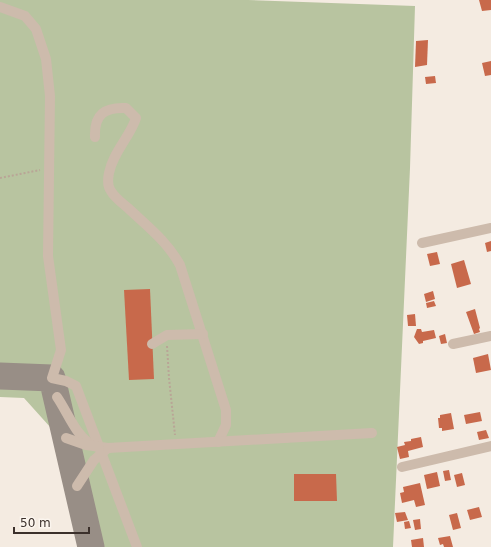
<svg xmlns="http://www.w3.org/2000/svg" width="491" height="547" viewBox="0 0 491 547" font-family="'DejaVu Sans',sans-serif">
<rect width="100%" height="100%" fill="#f4ebe1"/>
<!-- green -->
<polygon fill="#b8c4a0" points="0,0 248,0 415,6 410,168 393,547 79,547 51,428 24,398 0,397"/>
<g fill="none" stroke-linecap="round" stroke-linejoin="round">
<!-- taxiway -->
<polyline stroke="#988e86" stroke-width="27" points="0,376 52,378 91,547"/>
</g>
<!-- building -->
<g fill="#c8694b">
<polygon points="479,0 491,0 491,10 482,11"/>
<polygon points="428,40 427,65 415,67 416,41"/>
<polygon points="491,61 491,75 485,76 482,63"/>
<polygon points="435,76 436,83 426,84 425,77"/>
<polygon points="491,241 491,251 487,252 485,243"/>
<polygon points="437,252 440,264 430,266 427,254"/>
<polygon points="464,260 471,284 457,288 451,264"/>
<polygon points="150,289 154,379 129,380 124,290"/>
<polygon points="433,291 435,299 426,302 424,294"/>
<polygon points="434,301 436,306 427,308 426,303"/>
<polygon points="475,309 480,328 479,329 480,332 474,334 466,312"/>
<polygon points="415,314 416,326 408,326 407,315"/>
<polygon points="417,329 421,329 422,332 434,330 436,338 423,341 423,343 419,344 414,337"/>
<polygon points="445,334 447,343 441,344 439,336"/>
<polygon points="488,354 491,370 476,373 473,358"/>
<polygon points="480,412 482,421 466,424 464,415"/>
<polygon points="451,413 454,429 442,431 442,428 439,428 438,418 440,418 440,415"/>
<polygon points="486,430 489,438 479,440 477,432"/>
<polygon points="421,437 423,447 408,451 409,457 400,459 397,447 405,445 404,442 411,441 411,439"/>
<polygon points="449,470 451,480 445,481 443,471"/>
<polygon points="437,472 440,486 427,489 424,475"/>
<polygon points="462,473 465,485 457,487 454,475"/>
<polygon points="294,474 336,474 337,501 294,501"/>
<polygon points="420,483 425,505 416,507 414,500 402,503 400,493 404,492 403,487"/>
<polygon points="479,507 482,517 470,520 467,510"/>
<polygon points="405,512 408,520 397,522 395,513"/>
<polygon points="457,513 461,528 453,530 449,515"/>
<polygon points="420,519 421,529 415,530 413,520"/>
<polygon points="409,521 411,528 405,529 404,522"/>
<polygon points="450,536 453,547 444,547 443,544 440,545 438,538"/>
<polygon points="423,538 424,547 412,547 411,540"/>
</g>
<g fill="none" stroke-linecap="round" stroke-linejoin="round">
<!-- path -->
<g stroke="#b9a596" stroke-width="2" stroke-dasharray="2 2" stroke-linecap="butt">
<polyline points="0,178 40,170"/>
<polyline points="167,346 169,378 175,435"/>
</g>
<!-- minor -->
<g stroke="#cdbbac" stroke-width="10">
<polyline points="0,7 25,16 36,29 46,59 50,96 48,256 61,350 52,378 66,381 76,386 137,547"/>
<path d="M95 137C94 114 105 107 126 108L136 118C130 137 113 152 109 173 108 178 107 186 111 191 114 197 122 203 128 208 147 226 167 241 180 265L226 410V425L218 442"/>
<polyline points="422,243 491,228"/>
<polyline points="152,344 167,335 203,334"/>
<polyline points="453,344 491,336"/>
<path d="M57 397C68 413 74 432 90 444"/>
<polyline points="66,438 86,445 108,448 94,460 77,486"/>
<polyline points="108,448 372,433"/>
<polyline points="402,467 491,446"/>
</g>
</g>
<!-- scale -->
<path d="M14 527v6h75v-6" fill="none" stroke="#3b302b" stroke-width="2"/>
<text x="20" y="527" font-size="12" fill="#3b302b" stroke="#fbf5ee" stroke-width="3" paint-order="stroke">50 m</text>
</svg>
